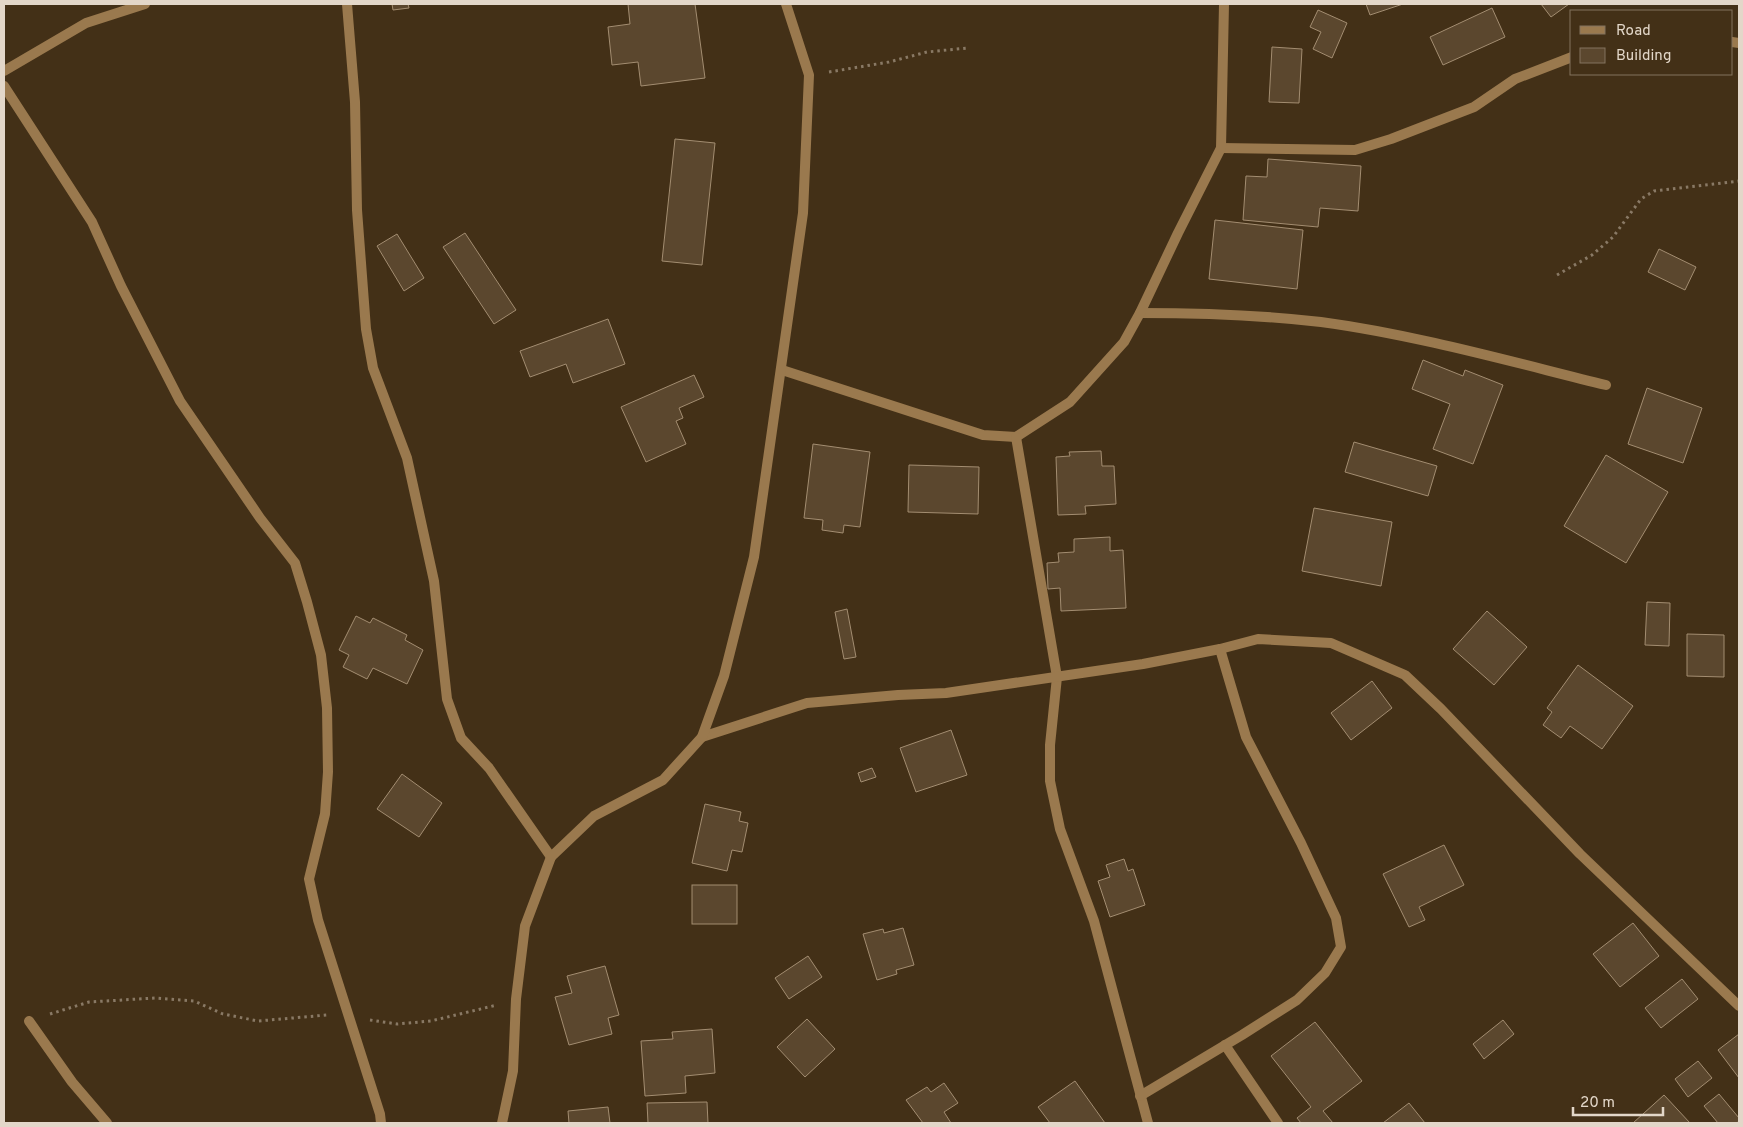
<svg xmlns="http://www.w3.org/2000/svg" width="1743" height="1127" viewBox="0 0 1743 1127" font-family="Overpass,sans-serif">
<rect width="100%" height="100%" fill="#433017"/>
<!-- building -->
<g fill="#5b472e" stroke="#a38d71">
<polygon points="392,4 408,4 409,8 393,10"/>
<polygon points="628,4 695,4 705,78 641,86 638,62 612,65 608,27 630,24"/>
<polygon points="1366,4 1403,4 1370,15"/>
<polygon points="1541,4 1569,4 1551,17"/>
<polygon points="1492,8 1505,37 1443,65 1430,37"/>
<polygon points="1318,10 1347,23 1332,58 1313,49 1321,32 1310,27"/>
<polygon points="1272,47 1302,49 1299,103 1269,102"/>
<polygon points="675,139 715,143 702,265 662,261"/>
<polygon points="1268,159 1361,166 1358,211 1320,208 1318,227 1243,220 1246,176 1267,177"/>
<polygon points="1215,220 1303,230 1297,289 1209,279"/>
<polygon points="465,233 516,310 494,324 443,247"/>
<polygon points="397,234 424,278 404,291 377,246"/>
<polygon points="1659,249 1696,267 1685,290 1648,272"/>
<polygon points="608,319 625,364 573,383 566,364 530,377 520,351"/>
<polygon points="1423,360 1463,376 1465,370 1503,385 1473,464 1433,449 1450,404 1412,389"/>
<polygon points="694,375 704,397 679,408 683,418 676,421 686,444 646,462 621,407"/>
<polygon points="1647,388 1702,408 1683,463 1628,444"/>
<polygon points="1354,442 1437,466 1428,496 1345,472"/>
<polygon points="813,444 870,452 860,527 844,525 843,533 822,530 823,520 804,518"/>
<polygon points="1101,451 1102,466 1114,466 1116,504 1085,506 1086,514 1058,515 1056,457 1070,456 1069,452"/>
<polygon points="1606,455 1668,492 1626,563 1564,526"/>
<polygon points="909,465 979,467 978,514 908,512"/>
<polygon points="1314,508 1392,522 1381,586 1302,571"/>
<polygon points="1110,537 1110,551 1123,550 1126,608 1061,611 1060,588 1048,589 1047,563 1059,562 1058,553 1074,552 1074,539"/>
<polygon points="1647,602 1670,603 1669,646 1645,645"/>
<polygon points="847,609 856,657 844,659 835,612"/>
<polygon points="1487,611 1527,647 1494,685 1453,649"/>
<polygon points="356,616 370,623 373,618 407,635 405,640 423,650 407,684 373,668 367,679 343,667 349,655 339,650"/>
<polygon points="1687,634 1724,635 1724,677 1687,676"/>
<polygon points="1578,665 1633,706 1602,749 1570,726 1561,738 1543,725 1552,712 1547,708"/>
<polygon points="1372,681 1392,708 1351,740 1331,713"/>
<polygon points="951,730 967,775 916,792 900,748"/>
<polygon points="872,768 876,777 861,782 858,773"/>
<polygon points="402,774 442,803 419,837 377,809"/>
<polygon points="705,804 741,812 739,821 748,823 742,852 732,850 727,871 692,863"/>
<polygon points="1444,845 1464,885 1419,907 1425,920 1409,927 1383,874"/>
<polygon points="1124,859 1128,871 1133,869 1145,905 1110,917 1098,881 1110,877 1106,865"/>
<rect x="692" y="885" width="45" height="39"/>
<polygon points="1633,923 1659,956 1620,987 1593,954"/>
<polygon points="903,928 914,965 896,970 897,974 877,980 863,934 883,929 884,933"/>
<polygon points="808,956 822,977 789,999 775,978"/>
<polygon points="605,966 619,1015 608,1018 612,1034 569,1045 555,997 572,993 567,976"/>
<polygon points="1682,979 1698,999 1661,1028 1645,1008"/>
<polygon points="807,1019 835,1049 805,1077 777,1047"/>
<polygon points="1503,1020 1514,1034 1484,1059 1473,1044"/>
<polygon points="1315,1022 1362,1081 1323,1111 1333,1123 1301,1123 1297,1118 1311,1107 1271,1056"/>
<polygon points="712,1029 715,1073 685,1076 686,1093 645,1096 641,1041 673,1039 672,1032"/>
<polygon points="1739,1034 1739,1078 1718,1050"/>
<polygon points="1698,1061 1712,1078 1688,1097 1675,1079"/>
<polygon points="1075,1081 1105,1123 1050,1123 1038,1107"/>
<polygon points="944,1083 958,1103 944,1112 951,1123 923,1123 906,1100 927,1087 931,1092"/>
<polygon points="1719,1094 1739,1118 1738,1123 1718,1123 1704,1106"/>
<polygon points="1664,1095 1690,1123 1633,1123"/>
<polygon points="707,1102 708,1123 648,1123 647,1103"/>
<polygon points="1409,1103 1425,1123 1383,1123"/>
<polygon points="608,1107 610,1123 569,1123 568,1111"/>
</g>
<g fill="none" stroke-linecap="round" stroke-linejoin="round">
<!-- path -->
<g stroke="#897965" stroke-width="3" stroke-dasharray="2.5 4" stroke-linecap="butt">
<polyline points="829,72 889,62 927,52 968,48"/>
<polyline points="1557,275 1592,255 1613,237 1641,199 1654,191 1739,181"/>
<polyline points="50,1014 89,1002 155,998 194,1001 223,1014 258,1021 327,1015"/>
<polyline points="370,1020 397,1024 431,1021 497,1005"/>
</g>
<!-- minor -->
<g stroke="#9a794e" stroke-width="10">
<polyline points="347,4 355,102 357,210 366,329 373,368 407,458 434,581 447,699 461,738 489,768 551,857"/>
<polyline points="1732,42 1739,43"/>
<polyline points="4,71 86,23 145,4"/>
<polyline points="4,86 92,222 121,286 180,401 260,518 295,563 307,602 321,655 327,708 328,772 325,814 309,879 318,920 380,1114 381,1123"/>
<polyline points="1221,148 1355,150 1391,139 1474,107 1515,79 1572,57"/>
<path d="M1140 313C1201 313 1261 315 1321 322 1417 335 1512 362 1606 385"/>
<polyline points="782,370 983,435 1016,437 1070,402 1124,342 1140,313 1178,233 1221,148 1224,4"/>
<polyline points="1016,437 1057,677 1050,745 1050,781 1060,829 1094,921 1148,1123"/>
<polyline points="702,737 807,703 898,695 946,693 1143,664 1220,649 1258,639 1331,643 1405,675 1441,709 1580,854 1739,1006"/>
<polyline points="29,1021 72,1082 107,1123"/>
<polyline points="1225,1045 1278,1123"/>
<polyline points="1140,1096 1242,1035 1297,1000 1325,973 1341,947 1336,918 1301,843 1246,737 1220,649"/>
<polyline points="502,1123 513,1071 516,999 525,926 551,857 594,816 663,780 702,737 724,676 754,557 803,213 809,75 786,4"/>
</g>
</g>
<!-- border -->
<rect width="1743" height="1127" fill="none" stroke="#e3d7c9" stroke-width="10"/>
<!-- legend -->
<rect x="1570" y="10" width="162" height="65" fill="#433017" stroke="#83735e"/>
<rect x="1580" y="26" width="25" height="8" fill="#9a794e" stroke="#83735e"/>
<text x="1616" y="35" font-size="15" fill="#e3d7c9">Road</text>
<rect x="1580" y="48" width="25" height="15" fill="#5b472e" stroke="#83735e"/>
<text x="1616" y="60" font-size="15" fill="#e3d7c9">Building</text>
<!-- scale -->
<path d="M1573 1107v8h90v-8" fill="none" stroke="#e3d7c9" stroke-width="2.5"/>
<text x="1580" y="1107" font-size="15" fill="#e3d7c9" stroke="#433017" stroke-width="4" paint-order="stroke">20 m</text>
</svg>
